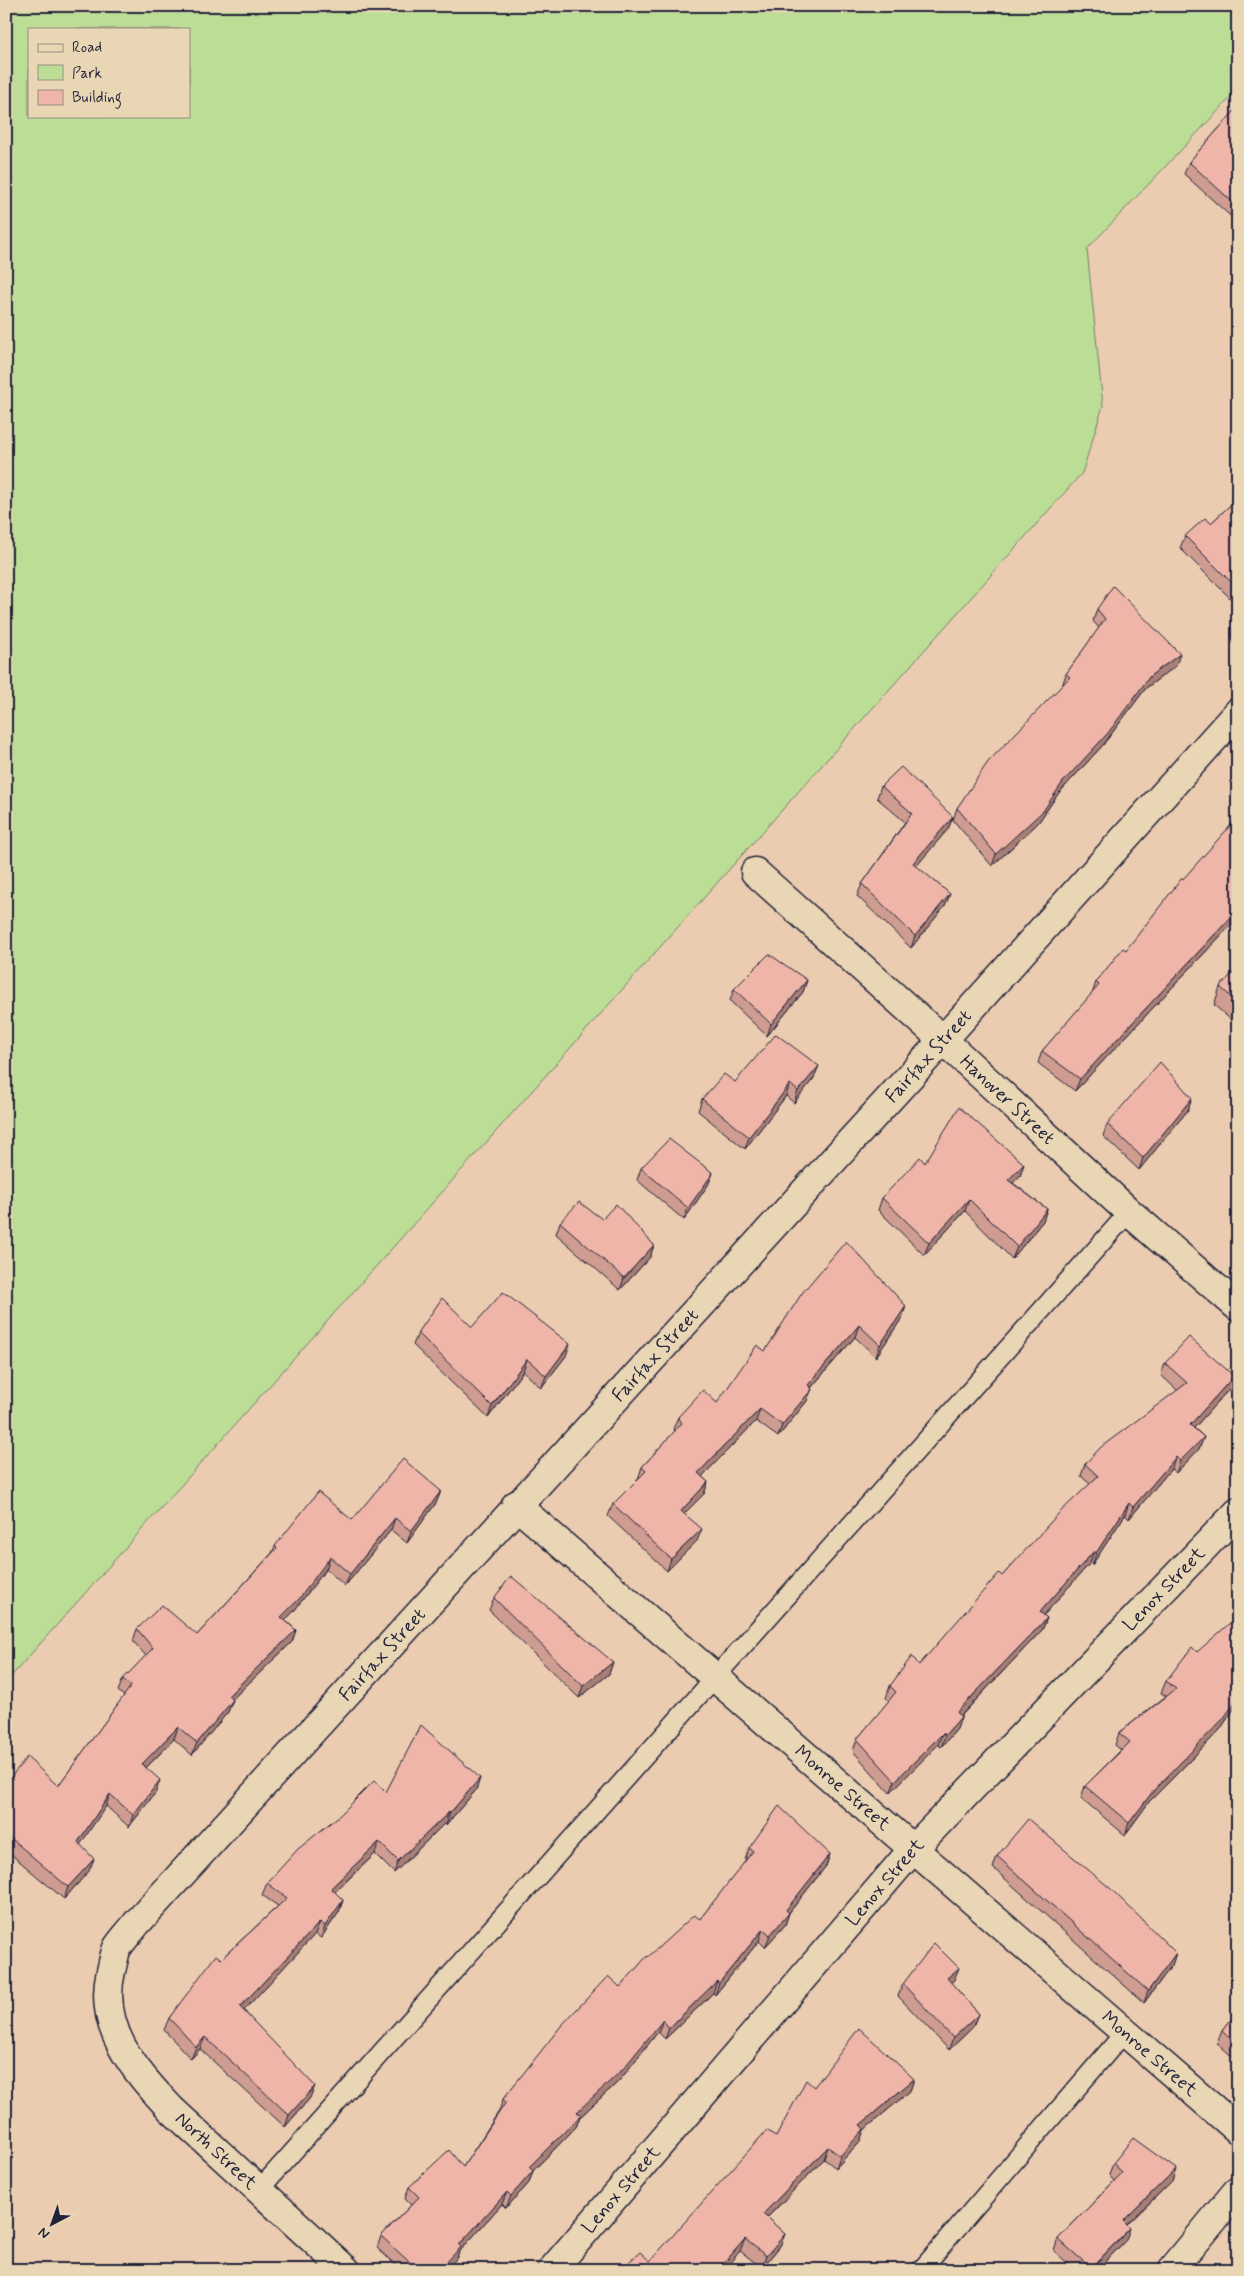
<svg xmlns="http://www.w3.org/2000/svg" width="1244" height="2276" viewBox="0 0 1244 2276" font-family="Mynerve,sans-serif">
<rect width="100%" height="100%" fill="#ebccb0"/>
<filter id="ink" filterUnits="userSpaceOnUse"><feTurbulence type="fractalNoise" baseFrequency=".02" numOctaves="2"/><feDisplacementMap in="SourceGraphic" scale="10" xChannelSelector="R" yChannelSelector="G"/><feConvolveMatrix kernelMatrix="1 2 1 2 8 2 1 2 1" color-interpolation-filters="sRGB"/></filter>
<g filter="url(#ink)">
<!-- green -->
<path fill="#bcdd96" stroke="#6f8068" fill-rule="evenodd" d="M6 6H1238V90L1087 249 1103 406 1082 473 6 1682ZM29 29H189V116H29Z"/>
<g fill="none" stroke-linecap="round" stroke-linejoin="round">
<!-- lane casing -->
<g stroke="#22223b" stroke-width="21">
<g id="lane">
<polyline points="259,2190 1129,1212"/>
<polyline points="921,2270 1125,2032"/>
</g>
</g>
<!-- street casing -->
<g stroke="#22223b" stroke-width="31">
<g id="street">
<path id="s1" d="M755 872 943 1040 1129 1212 1238 1307"/>
<path id="s2" d="M516 1505 1238 2130"/>
<path id="s3" d="M346 2270 171 2109C135 2071 97 2028 111 1971 113 1964 114 1955 117 1948 122 1940 130 1932 136 1924L943 1040 1238 712"/>
<path id="s4" d="M552 2270 914 1848 1238 1512"/>
<polyline points="1172,2270 1238,2190"/>
</g>
</g>
<!-- lane -->
<use href="#lane" stroke="#e9d6b4" stroke-width="18"/>
<!-- street -->
<use href="#street" stroke="#e9d6b4" stroke-width="28"/>
</g>
<!-- wall -->
<g fill="#ce9c90" stroke="#22223b">
<polygon points="1238,107 1238,223 1184,174 1189,162"/>
<polygon points="1238,498 1238,606 1180,548 1185,536 1211,523"/>
<polygon points="1097,609 1176,666 1146,688 1103,745 1058,794 1038,823 992,866 953,820 957,808 1062,686 1066,674 1099,628 1093,621"/>
<polygon points="881,786 953,817 948,829 916,866 950,894 945,906 911,948 857,896 862,884 905,822 877,798"/>
<polygon points="1227,929 1075,1091 1038,1063 1042,1051 1092,994 1096,982 1126,950"/>
<polygon points="1238,967 1238,1026 1214,1005 1220,987"/>
<polygon points="807,980 803,992 767,1036 730,1001 734,989"/>
<polygon points="814,1078 794,1103 786,1096 745,1149 698,1111 702,1099 735,1082"/>
<polygon points="1192,1098 1188,1110 1139,1170 1103,1136 1107,1124"/>
<polygon points="925,1163 1024,1164 1020,1176 1013,1183 1047,1209 1043,1221 1012,1259 965,1211 924,1255 878,1210 882,1198"/>
<polygon points="641,1168 713,1173 708,1185 684,1220 637,1180"/>
<polygon points="602,1219 654,1245 650,1257 620,1290 556,1234 560,1222"/>
<polygon points="906,1306 902,1318 876,1357 855,1337 811,1388 807,1401 778,1437 756,1421 702,1476 708,1482 704,1494 684,1514 697,1541 667,1571 608,1516 613,1504 638,1479 642,1467 675,1431 673,1429 678,1417 717,1403 765,1351"/>
<polygon points="472,1327 566,1356 541,1388 523,1371 488,1418 413,1345 418,1333"/>
<polygon points="1165,1363 1234,1376 1230,1388 1194,1428 1204,1437 1199,1449 1176,1473 1171,1469 1129,1519 1125,1515 1092,1565 1090,1563 1044,1615 1047,1618 1042,1630 961,1716 961,1717 957,1729 941,1747 938,1745 890,1793 853,1751 857,1739 889,1701 886,1698 890,1686 919,1665 1002,1576 1090,1484 1081,1476 1085,1464 1178,1391 1161,1375"/>
<polygon points="441,1491 436,1503 407,1543 391,1530 345,1586 326,1569 294,1611 285,1620 296,1630 292,1642 232,1699 233,1700 228,1712 192,1755 174,1739 146,1768 156,1792 129,1827 106,1806 80,1844 89,1871 64,1899 6,1850 6,1783 58,1786 124,1696 118,1691 123,1679 146,1656 133,1641 137,1629 197,1635 272,1553 275,1546 352,1520"/>
<polygon points="494,1598 613,1662 609,1674 579,1698 489,1610"/>
<polygon points="1166,1681 1236,1706 1219,1731 1149,1802 1125,1835 1081,1798 1085,1786 1121,1750 1115,1745 1119,1733 1166,1696 1161,1693"/>
<polygon points="480,1778 476,1790 446,1825 444,1824 394,1873 375,1854 335,1892 343,1900 339,1912 321,1938 315,1934 244,2010 310,2098 285,2127 200,2049 191,2059 164,2030 169,2018 221,1959 278,1906 262,1895 267,1883"/>
<polygon points="749,1848 830,1854 826,1866 789,1913 785,1925 765,1947 759,1941 715,1995 713,1993 665,2039 658,2032 619,2081 580,2117 576,2127 533,2171 529,2183 506,2208 502,2204 459,2252 456,2259 446,2270 401,2270 377,2248 381,2236 411,2205 405,2199 409,2187 463,2167 499,2111 503,2099 620,1987 648,1957 700,1919 746,1861 745,1860"/>
<polygon points="997,1856 1176,1953 1172,1965 1144,2003 993,1868"/>
<polygon points="954,1980 951,1983 979,2014 974,2026 949,2050 898,1996 903,1984"/>
<polygon points="1238,2011 1238,2062 1217,2043 1222,2031"/>
<polygon points="914,2079 910,2091 864,2130 860,2141 836,2168 824,2159 767,2218 785,2234 780,2246 762,2268 740,2251 650,2261 776,2137 814,2087"/>
<polygon points="1113,2163 1176,2169 1172,2181 1127,2225 1126,2240 1097,2270 1075,2270 1054,2251 1058,2239 1114,2181 1109,2175"/>
</g>
<!-- shaded-wall -->
<g fill="#a77f76" stroke="#22223b">
<polygon points="1180,654 1176,666 1146,688 1103,745 1058,794 1038,823 992,866 996,854 1063,782 1150,676"/>
<polygon points="953,817 948,829 909,875 913,863"/>
<polygon points="950,894 945,906 911,948 915,936"/>
<polygon points="1238,911 1238,920 1227,929 1075,1091 1080,1079 1231,917"/>
<polygon points="807,980 803,992 767,1036 771,1024"/>
<polygon points="819,1066 814,1078 794,1103 798,1091"/>
<polygon points="790,1084 786,1096 745,1149 749,1137"/>
<polygon points="1192,1098 1188,1110 1139,1170 1143,1158"/>
<polygon points="1024,1164 1020,1176 1004,1192 1008,1180"/>
<polygon points="713,1173 708,1185 684,1220 688,1208"/>
<polygon points="969,1199 965,1211 924,1255 929,1243"/>
<polygon points="1047,1209 1043,1221 1012,1259 1017,1247"/>
<polygon points="654,1245 650,1257 620,1290 624,1278"/>
<polygon points="906,1306 902,1318 876,1357 880,1345"/>
<polygon points="859,1325 855,1337 803,1397 808,1385"/>
<polygon points="570,1344 566,1356 541,1388 546,1376"/>
<polygon points="527,1359 523,1371 488,1418 492,1406"/>
<polygon points="1234,1376 1230,1388 1186,1437 1190,1425"/>
<polygon points="812,1389 807,1401 778,1437 782,1425"/>
<polygon points="760,1409 756,1421 694,1485 698,1473"/>
<polygon points="1204,1437 1199,1449 1176,1473 1180,1461"/>
<polygon points="1176,1457 1171,1469 1129,1519 1133,1507"/>
<polygon points="708,1482 704,1494 676,1522 681,1511"/>
<polygon points="441,1491 436,1503 407,1543 411,1531"/>
<polygon points="1129,1503 1125,1515 1092,1565 1096,1553"/>
<polygon points="395,1518 391,1530 345,1586 350,1574"/>
<polygon points="702,1529 697,1541 667,1571 671,1559"/>
<polygon points="1094,1551 1090,1563 1036,1624 1040,1612"/>
<polygon points="330,1557 326,1569 294,1611 277,1629 281,1617"/>
<polygon points="1047,1618 1042,1630 953,1724 957,1712"/>
<polygon points="296,1630 292,1642 223,1708 228,1696"/>
<polygon points="613,1662 609,1674 579,1698 583,1686"/>
<polygon points="1238,1695 1238,1701 1236,1706 1219,1731 1149,1802 1125,1835 1129,1823 1154,1790"/>
<polygon points="233,1700 228,1712 192,1755 197,1743"/>
<polygon points="961,1717 957,1729 941,1747 945,1735"/>
<polygon points="178,1727 174,1739 138,1776 142,1764"/>
<polygon points="943,1733 938,1745 890,1793 895,1781"/>
<polygon points="480,1778 476,1790 446,1825 450,1813"/>
<polygon points="160,1780 156,1792 129,1827 133,1815"/>
<polygon points="110,1794 106,1806 74,1854 78,1842"/>
<polygon points="449,1812 444,1824 394,1873 398,1861"/>
<polygon points="379,1842 375,1854 326,1900 331,1888"/>
<polygon points="830,1854 826,1866 788,1914 789,1913 785,1925 765,1947 770,1935 786,1910"/>
<polygon points="94,1859 89,1871 64,1899 68,1887"/>
<polygon points="343,1900 339,1912 321,1938 325,1926"/>
<polygon points="320,1922 315,1934 236,2019 240,2007"/>
<polygon points="763,1929 759,1941 715,1995 719,1983"/>
<polygon points="1176,1953 1172,1965 1144,2003 1148,1991"/>
<polygon points="959,1968 954,1980 943,1990 947,1978"/>
<polygon points="717,1981 713,1993 665,2039 669,2028"/>
<polygon points="979,2014 974,2026 949,2050 953,2038"/>
<polygon points="663,2020 658,2032 619,2081 580,2117 576,2127 525,2179 529,2167 577,2112"/>
<polygon points="205,2037 200,2049 191,2059 196,2047"/>
<polygon points="914,2079 910,2091 864,2130 860,2141 836,2168 840,2156 860,2125"/>
<polygon points="315,2086 310,2098 285,2127 289,2115"/>
<polygon points="828,2147 824,2159 759,2226 763,2214"/>
<polygon points="1176,2169 1172,2181 1118,2233 1123,2221"/>
<polygon points="533,2171 529,2183 506,2208 511,2196"/>
<polygon points="507,2192 502,2204 459,2252 456,2259 446,2270 439,2270 459,2245"/>
<polygon points="1130,2228 1126,2240 1097,2270 1090,2270"/>
<polygon points="785,2234 780,2246 762,2268 766,2256"/>
<polygon points="745,2239 740,2251 724,2270 718,2270"/>
</g>
<!-- building -->
<g fill="#efb5a8" stroke="#22223b">
<polygon points="1238,107 1238,207 1189,162"/>
<polygon points="1238,498 1238,589 1185,536 1205,518 1211,523"/>
<polygon points="1113,586 1180,654 1150,676 1108,733 1063,782 1043,811 996,854 957,808 988,762 1070,677 1066,674 1105,619 1097,609"/>
<polygon points="901,767 953,817 913,863 950,894 915,936 862,884 912,813 881,786"/>
<polygon points="1238,817 1238,911 1231,917 1080,1079 1042,1051 1099,985 1096,982 1123,948 1126,950 1182,878 1183,879"/>
<polygon points="769,954 807,980 771,1024 734,989"/>
<polygon points="1238,967 1238,1003 1220,987"/>
<polygon points="776,1034 819,1066 798,1091 790,1084 749,1137 702,1099 724,1074 735,1082"/>
<polygon points="1160,1062 1192,1098 1143,1158 1107,1124"/>
<polygon points="959,1107 1024,1164 1008,1180 1047,1209 1017,1247 969,1199 929,1243 882,1198 920,1157 925,1163"/>
<polygon points="669,1139 713,1173 688,1208 641,1168"/>
<polygon points="579,1202 602,1219 616,1204 654,1245 624,1278 560,1222"/>
<polygon points="846,1241 906,1306 880,1345 859,1325 808,1385 812,1389 782,1425 760,1409 698,1473 708,1482 681,1511 702,1529 671,1559 613,1504 646,1471 642,1467 682,1423 678,1417 703,1390 717,1403 757,1345 765,1351 802,1293"/>
<polygon points="503,1292 570,1344 546,1376 527,1359 492,1406 418,1333 442,1298 472,1327"/>
<polygon points="1189,1337 1234,1376 1190,1425 1204,1437 1180,1461 1176,1457 1133,1507 1129,1503 1096,1553 1094,1551 1040,1612 1047,1618 957,1712 961,1717 945,1735 943,1733 895,1781 857,1739 896,1692 890,1686 912,1656 919,1665 999,1573 1002,1576 1058,1514 1098,1476 1085,1464 1101,1447 1187,1383 1165,1363"/>
<polygon points="403,1459 441,1491 411,1531 395,1518 350,1574 330,1557 299,1599 281,1617 296,1630 228,1696 233,1700 197,1743 178,1727 142,1764 160,1780 133,1815 110,1794 78,1842 94,1859 68,1887 6,1834 6,1783 27,1757 58,1786 131,1686 123,1679 153,1648 137,1629 162,1605 197,1635 277,1548 275,1546 318,1492 352,1520"/>
<polygon points="511,1576 613,1662 583,1686 494,1598"/>
<polygon points="1238,1616 1238,1698 1223,1719 1154,1790 1129,1823 1085,1786 1130,1742 1119,1733 1176,1689 1166,1681 1192,1647 1197,1652"/>
<polygon points="421,1725 480,1778 450,1813 449,1812 398,1861 379,1842 331,1888 343,1900 325,1926 320,1922 240,2007 315,2086 289,2115 205,2037 196,2047 169,2018 216,1955 221,1959 287,1898 267,1883 298,1849 340,1815 374,1781 386,1792"/>
<polygon points="779,1806 830,1854 786,1910 789,1913 770,1935 763,1929 719,1983 717,1981 669,2028 663,2020 623,2069 577,2112 581,2115 529,2167 533,2171 511,2196 507,2192 459,2245 461,2247 439,2270 418,2270 381,2236 419,2197 409,2187 449,2150 463,2167 506,2102 503,2099 561,2026 608,1976 620,1987 647,1956 648,1957 694,1915 700,1919 753,1851 749,1848"/>
<polygon points="1028,1819 1111,1889 1176,1953 1148,1991 997,1856"/>
<polygon points="934,1943 959,1968 947,1978 979,2014 953,2038 903,1984"/>
<polygon points="1238,2011 1238,2046 1222,2031"/>
<polygon points="859,2028 914,2079 860,2125 864,2129 840,2156 828,2147 763,2214 785,2234 766,2256 745,2239 718,2270 620,2270 640,2252 650,2261 767,2130 776,2137 806,2080 814,2087"/>
<polygon points="1133,2138 1176,2169 1123,2221 1130,2228 1091,2268 1058,2239 1122,2173 1113,2163"/>
</g>
</g>
<g text-anchor="middle" dominant-baseline="central" stroke-width="4" stroke-linejoin="round" paint-order="stroke">
<!-- street labels -->
<g font-size="19" fill="#22223b" stroke="#e9d6b4">
<text stroke="none"><textPath href="#s3" startOffset="1625">Fairfax Street</textPath></text>
<text stroke="none"><textPath href="#s1" startOffset="340">Hanover Street</textPath></text>
<text stroke="none"><textPath href="#s3" startOffset="1220">Fairfax Street</textPath></text>
<text stroke="none"><textPath href="#s4" startOffset="916">Lenox Street</textPath></text>
<text stroke="none"><textPath href="#s3" startOffset="815">Fairfax Street</textPath></text>
<text stroke="none"><textPath href="#s2" startOffset="432">Monroe Street</textPath></text>
<text stroke="none"><textPath href="#s4" startOffset="511">Lenox Street</textPath></text>
<text stroke="none"><textPath href="#s2" startOffset="838">Monroe Street</textPath></text>
<text transform="translate(216 2151) rotate(43)">North Street</text>
<text stroke="none"><textPath href="#s4" startOffset="106">Lenox Street</textPath></text>
</g>
</g>
<!-- margin -->
<rect width="1244" height="2276" fill="none" stroke="#e9d6b4" stroke-width="25"/>
<rect x="12" y="12" width="1219" height="2251" fill="none" stroke="#22223b" stroke-width="2" filter="url(#ink)"/>
<!-- legend -->
<rect x="28" y="28" width="162" height="90" fill="#e9d6b4" stroke="#998e84"/>
<rect x="38" y="44" width="25" height="8" fill="#e9d6b4" stroke="#998e84"/>
<text x="72" y="52" font-size="15" fill="#22223b">Road</text>
<rect x="38" y="65" width="25" height="15" fill="#bcdd96" stroke="#998e84"/>
<text x="72" y="78" font-size="15" fill="#22223b">Park</text>
<rect x="38" y="90" width="25" height="15" fill="#efb5a8" stroke="#998e84"/>
<text x="72" y="102" font-size="15" fill="#22223b">Building</text>
<!-- north arrow -->
<g transform="translate(52 2224) rotate(221)" stroke="#e9d6b4" stroke-width="4" paint-order="stroke">
<path d="M0-4L9 19L0 12L-9 19Z" fill="#22223b"/>
<text y="-8" font-size="14" font-weight="bold" text-anchor="middle" fill="#22223b">N</text>
</g>
</svg>
